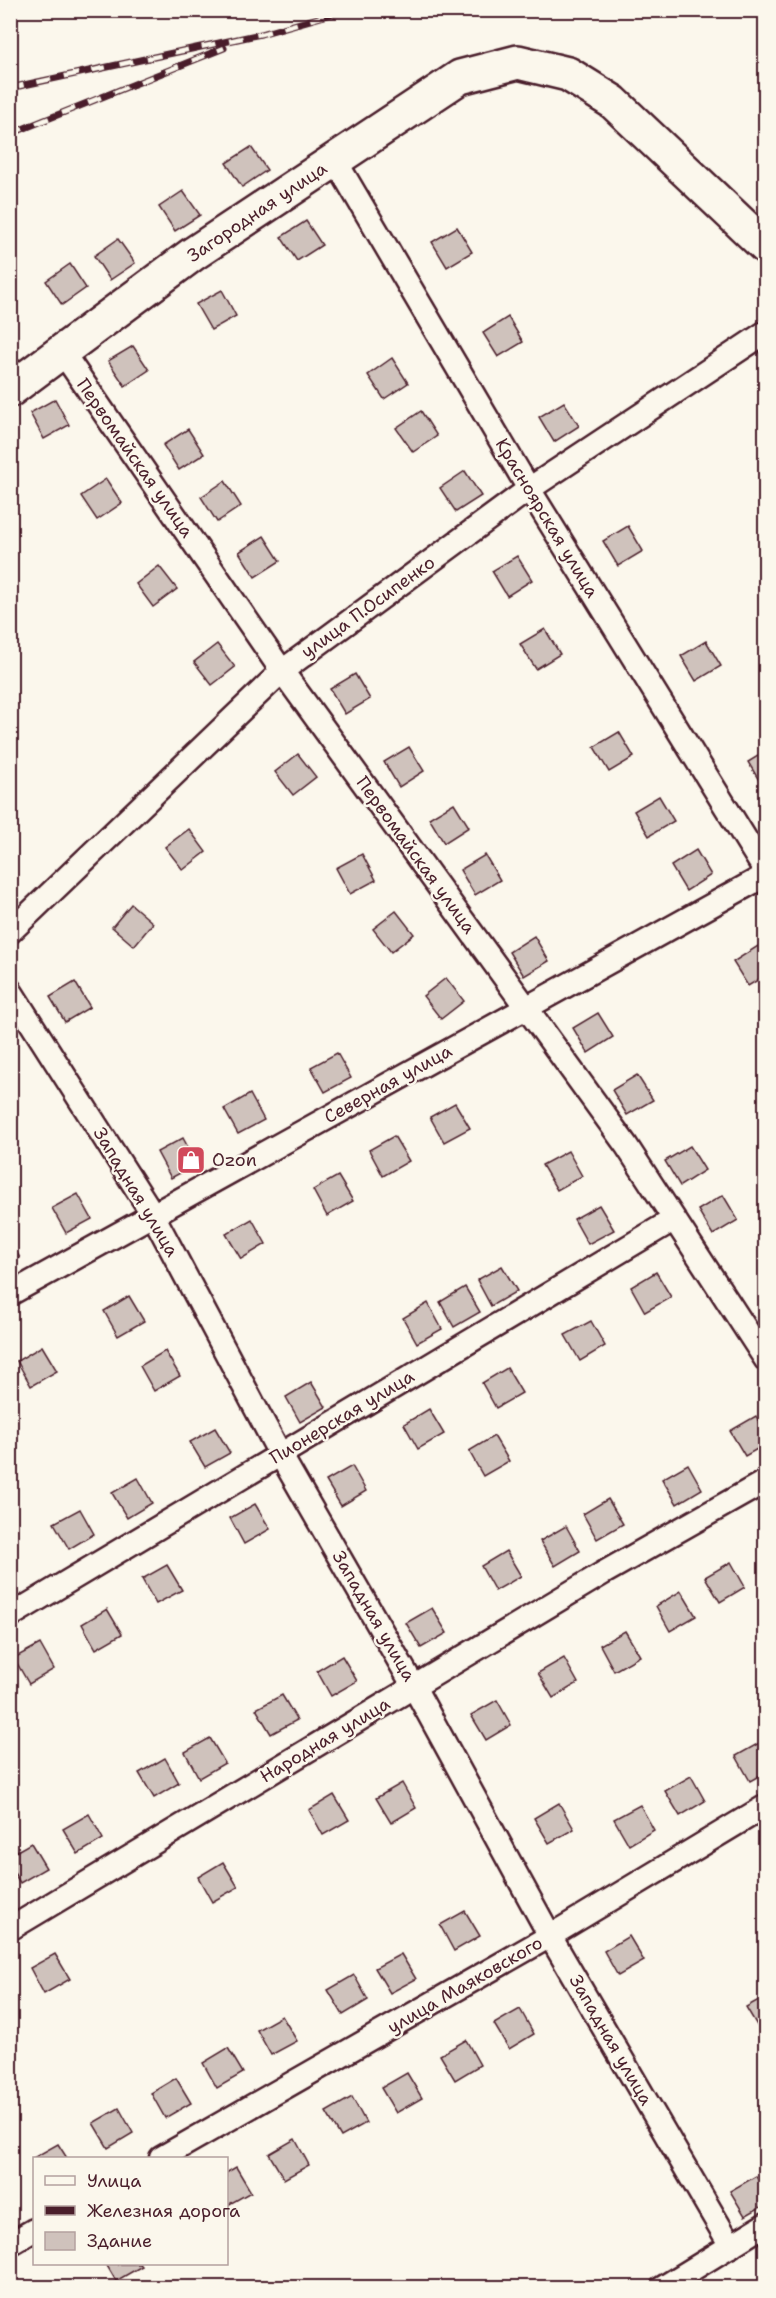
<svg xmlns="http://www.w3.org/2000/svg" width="776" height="2298" viewBox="0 0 776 2298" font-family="'Shantell Sans',sans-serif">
<rect width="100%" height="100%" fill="#fbf7ec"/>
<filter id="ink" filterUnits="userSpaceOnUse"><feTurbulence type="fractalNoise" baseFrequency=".0167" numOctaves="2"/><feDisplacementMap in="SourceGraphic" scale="12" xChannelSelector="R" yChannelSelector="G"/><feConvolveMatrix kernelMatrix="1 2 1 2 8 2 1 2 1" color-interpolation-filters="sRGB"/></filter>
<g filter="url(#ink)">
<!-- building -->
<g fill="#cfc2bc" stroke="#4a1f2b" stroke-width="1.5">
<polygon points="251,147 267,170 242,187 226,163"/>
<polygon points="183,191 200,215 175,231 159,207"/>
<polygon points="306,221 322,245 297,261 281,237"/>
<polygon points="457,227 472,252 447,267 432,242"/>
<polygon points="118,239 135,263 110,280 94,256"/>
<polygon points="70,264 86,288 62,305 46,281"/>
<polygon points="222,290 236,316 211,330 196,304"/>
<polygon points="508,317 523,342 498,357 483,333"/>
<polygon points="133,346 149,370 125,386 108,361"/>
<polygon points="392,358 408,383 384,399 368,375"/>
<polygon points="55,399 69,425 44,439 30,413"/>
<polygon points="564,402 579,426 554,442 539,417"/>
<polygon points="421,411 437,436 413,452 396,428"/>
<polygon points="188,429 204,454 179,470 163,445"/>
<polygon points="465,471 481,496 456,512 440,488"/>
<polygon points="106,479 122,503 97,520 81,496"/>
<polygon points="225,481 241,506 217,522 201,497"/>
<polygon points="628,526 643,551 618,566 603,541"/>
<polygon points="264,536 280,561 255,577 239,552"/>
<polygon points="517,556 532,580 507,596 492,571"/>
<polygon points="159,566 177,589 153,607 136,584"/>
<polygon points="545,629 560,654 536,669 520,644"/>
<polygon points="706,641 721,666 696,681 681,656"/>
<polygon points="217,644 235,667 212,685 194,662"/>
<polygon points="355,674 370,699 345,714 330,689"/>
<polygon points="619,732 634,757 609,772 594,747"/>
<polygon points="409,747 424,771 399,787 384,762"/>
<polygon points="766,751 766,785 763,787 748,762"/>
<polygon points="298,754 316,777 293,795 275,772"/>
<polygon points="659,796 674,821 649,836 634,811"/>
<polygon points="454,803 469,827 444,843 429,818"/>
<polygon points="189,829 206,852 183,870 165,847"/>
<polygon points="696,850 711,875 686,891 671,866"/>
<polygon points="362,854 376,880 350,894 336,868"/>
<polygon points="485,855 500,880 475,895 460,870"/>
<polygon points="131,904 153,923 134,946 112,927"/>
<polygon points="396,911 414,934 391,952 373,929"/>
<polygon points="534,936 549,961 524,976 509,952"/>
<polygon points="758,946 766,959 766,975 748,986 733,962"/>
<polygon points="446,978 464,1001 441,1019 423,996"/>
<polygon points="75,982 90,1007 65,1022 50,997"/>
<polygon points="598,1013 613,1037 588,1053 573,1028"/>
<polygon points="337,1053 351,1078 325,1092 311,1067"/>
<polygon points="637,1075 653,1100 627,1115 612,1090"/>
<polygon points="250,1094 264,1120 238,1134 224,1109"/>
<polygon points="455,1103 470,1128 444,1142 430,1117"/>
<polygon points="394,1136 409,1161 383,1176 369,1150"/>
<polygon points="183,1138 197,1164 171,1178 157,1152"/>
<polygon points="690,1146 705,1170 680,1186 665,1161"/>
<polygon points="568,1151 582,1176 557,1190 542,1165"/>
<polygon points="338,1176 353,1201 327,1216 313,1190"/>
<polygon points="78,1194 92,1219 66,1233 52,1208"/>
<polygon points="723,1195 738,1220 713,1235 698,1210"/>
<polygon points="599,1205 614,1230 588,1244 574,1219"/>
<polygon points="252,1219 266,1244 241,1259 226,1234"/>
<polygon points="10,1241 20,1258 10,1262"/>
<polygon points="502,1266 517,1291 491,1306 477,1280"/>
<polygon points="656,1272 671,1297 645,1312 631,1287"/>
<polygon points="465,1287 480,1312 454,1327 440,1302"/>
<polygon points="129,1296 144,1321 118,1336 104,1311"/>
<polygon points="428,1303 442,1329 417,1343 403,1318"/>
<polygon points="591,1321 605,1346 580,1361 565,1335"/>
<polygon points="42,1346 57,1371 31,1386 17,1361"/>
<polygon points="165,1351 180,1376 154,1391 140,1366"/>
<polygon points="507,1368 522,1393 496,1408 482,1383"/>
<polygon points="311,1382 326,1407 300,1422 286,1397"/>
<polygon points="429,1409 444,1434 418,1449 404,1424"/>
<polygon points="756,1416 766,1434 766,1444 745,1456 730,1431"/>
<polygon points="215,1428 230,1453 205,1467 190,1442"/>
<polygon points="494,1436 509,1461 483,1476 469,1451"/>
<polygon points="688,1464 702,1489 677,1504 662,1479"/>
<polygon points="352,1466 366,1491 341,1506 326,1481"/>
<polygon points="138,1478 152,1503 127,1518 112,1493"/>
<polygon points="608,1499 623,1524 597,1539 583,1514"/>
<polygon points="255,1504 270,1529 244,1544 230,1518"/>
<polygon points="80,1509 94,1534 69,1549 54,1523"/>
<polygon points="566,1526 580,1551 555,1566 540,1541"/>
<polygon points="506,1551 521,1576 495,1591 481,1566"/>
<polygon points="731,1562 745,1587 720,1602 705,1577"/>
<polygon points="167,1565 182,1590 156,1604 142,1579"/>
<polygon points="681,1591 696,1616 670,1631 656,1606"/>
<polygon points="432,1608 447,1633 421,1648 406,1623"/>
<polygon points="107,1609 122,1634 96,1649 82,1624"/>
<polygon points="625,1631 640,1656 614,1671 600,1645"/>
<polygon points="40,1644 54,1669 29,1684 14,1658"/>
<polygon points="342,1656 357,1681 331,1696 317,1671"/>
<polygon points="564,1658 578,1683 553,1698 538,1673"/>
<polygon points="282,1695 297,1720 271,1734 256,1709"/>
<polygon points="497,1700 511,1725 486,1740 471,1715"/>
<polygon points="210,1738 225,1763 199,1778 185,1752"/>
<polygon points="761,1742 766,1749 766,1772 750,1781 736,1756"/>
<polygon points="165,1758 179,1783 154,1798 139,1773"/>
<polygon points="691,1776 705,1801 680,1816 665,1791"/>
<polygon points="402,1783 416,1808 391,1823 376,1798"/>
<polygon points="334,1795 349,1820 323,1835 309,1810"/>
<polygon points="559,1803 574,1829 549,1843 534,1818"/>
<polygon points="640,1805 654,1830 629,1845 614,1819"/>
<polygon points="89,1814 103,1839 78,1854 63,1829"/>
<polygon points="31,1843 46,1868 20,1883 10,1866 10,1855"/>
<polygon points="223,1862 238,1887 212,1902 198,1877"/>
<polygon points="465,1911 480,1936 454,1951 440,1925"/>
<polygon points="629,1936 644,1961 618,1976 604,1951"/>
<polygon points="55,1954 70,1979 44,1994 30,1968"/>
<polygon points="401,1954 416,1979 390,1993 375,1968"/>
<polygon points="354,1975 368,2000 343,2015 328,1990"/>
<polygon points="766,1996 766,2030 761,2032 746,2007"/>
<polygon points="520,2009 534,2034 509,2049 494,2024"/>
<polygon points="282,2016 297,2041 271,2055 257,2030"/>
<polygon points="466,2040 480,2065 455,2080 440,2055"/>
<polygon points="228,2048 243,2073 217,2088 203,2063"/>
<polygon points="407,2073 422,2098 396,2113 381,2088"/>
<polygon points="176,2078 191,2103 165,2118 151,2093"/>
<polygon points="352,2097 366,2123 341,2137 326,2112"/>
<polygon points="119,2108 133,2133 108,2148 93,2123"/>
<polygon points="295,2139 309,2165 284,2179 269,2154"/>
<polygon points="58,2144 67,2158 34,2158 34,2162 33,2158"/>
<polygon points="236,2167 251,2192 226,2206 226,2173"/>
<polygon points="756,2176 766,2193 766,2204 745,2216 730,2191"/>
<polygon points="106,2264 140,2264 142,2266 116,2281"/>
</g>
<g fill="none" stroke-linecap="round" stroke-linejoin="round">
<!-- minor casing -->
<g stroke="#4a1f2b" stroke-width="27">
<g id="minor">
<polyline points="335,160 529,489 766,872"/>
<polyline points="63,353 282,671 626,1145 766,1360"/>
<polyline points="10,932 282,671 529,489 766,332"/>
<polyline points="10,990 152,1213 280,1454 414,1687 550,1936 731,2246"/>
<polyline points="10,1294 766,875"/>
<polyline points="10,1616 673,1220"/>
<polyline points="10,1929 605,1572 766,1481"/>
<polyline points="161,2158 550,1936 766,1806"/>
<polyline points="10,2244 34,2230"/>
<polyline points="662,2288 766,2224"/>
</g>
</g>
<!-- primary casing -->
<g stroke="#4a1f2b" stroke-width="38">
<polyline id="primary" points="10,390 193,254 460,77 518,62 568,74 613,102 766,247"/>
</g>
<!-- path -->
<polyline stroke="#4a1f2b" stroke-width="4" stroke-dasharray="1.5 4.5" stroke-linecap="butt" points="10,2287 11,2288"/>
<!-- minor -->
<use href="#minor" stroke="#fbf7ec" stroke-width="22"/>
<!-- primary -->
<use href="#primary" stroke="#fbf7ec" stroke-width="33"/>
<!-- rail casing -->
<g stroke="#4a1f2b" stroke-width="7">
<g id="rail">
<polyline points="10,88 261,34 346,10"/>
<polyline points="10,134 224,48"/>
</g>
</g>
<!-- rail -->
<use href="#rail" stroke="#fbf7ec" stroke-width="4.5" stroke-dasharray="14" stroke-linecap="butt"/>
</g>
</g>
<!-- icons -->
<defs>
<g id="shop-square" transform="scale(1.5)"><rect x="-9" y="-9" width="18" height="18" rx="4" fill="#d1495b" stroke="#fbf7ec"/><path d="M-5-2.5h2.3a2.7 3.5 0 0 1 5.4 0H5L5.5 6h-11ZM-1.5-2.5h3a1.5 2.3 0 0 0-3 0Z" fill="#fff"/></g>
</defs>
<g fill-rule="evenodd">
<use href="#shop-square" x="191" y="1160"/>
</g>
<g text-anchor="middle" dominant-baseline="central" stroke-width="5" stroke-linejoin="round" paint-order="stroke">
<!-- street labels -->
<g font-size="18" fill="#4a1f2b" stroke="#fbf7ec">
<text transform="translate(257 212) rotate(-34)">Загородная улица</text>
<text transform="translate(135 458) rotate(55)">Первомайская улица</text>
<text transform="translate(547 518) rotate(59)">Красноярская улица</text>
<text transform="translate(368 607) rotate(-36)">улица П.Осипенко</text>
<text transform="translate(416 855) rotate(54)">Первомайская улица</text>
<text transform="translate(388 1084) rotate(-29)">Северная улица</text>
<text transform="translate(136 1192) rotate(59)">Западная улица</text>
<text transform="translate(342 1417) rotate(-31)">Пионерская улица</text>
<text transform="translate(374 1616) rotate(60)">Западная улица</text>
<text transform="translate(325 1740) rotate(-31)">Народная улица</text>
<text transform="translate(465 1985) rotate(-30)">улица Маяковского</text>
<text transform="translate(611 2040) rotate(60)">Западная улица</text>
</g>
<!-- poi labels -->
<g font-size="18" fill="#4a1f2b" stroke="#fbf7ec" text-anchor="start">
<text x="212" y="1160">Ozon</text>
</g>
</g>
<!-- margin -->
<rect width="776" height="2298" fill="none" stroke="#fbf7ec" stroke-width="36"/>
<rect x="18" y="18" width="740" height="2262" fill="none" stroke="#4a1f2b" stroke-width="2" filter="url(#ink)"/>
<!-- legend -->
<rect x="33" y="2157" width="195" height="108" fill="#fbf7ec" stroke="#b4a19f" stroke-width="1.5"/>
<rect x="45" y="2176" width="30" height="9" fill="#fbf7ec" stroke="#b4a19f" stroke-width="1.5"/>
<text x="87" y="2187" font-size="18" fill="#4a1f2b">Улица</text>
<rect x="45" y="2206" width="30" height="9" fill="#4a1f2b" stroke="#b4a19f" stroke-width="1.5"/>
<text x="87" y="2217" font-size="18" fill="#4a1f2b">Железная дорога</text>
<rect x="45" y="2232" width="30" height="18" fill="#cfc2bc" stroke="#b4a19f" stroke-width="1.5"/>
<text x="87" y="2247" font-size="18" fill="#4a1f2b">Здание</text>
</svg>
